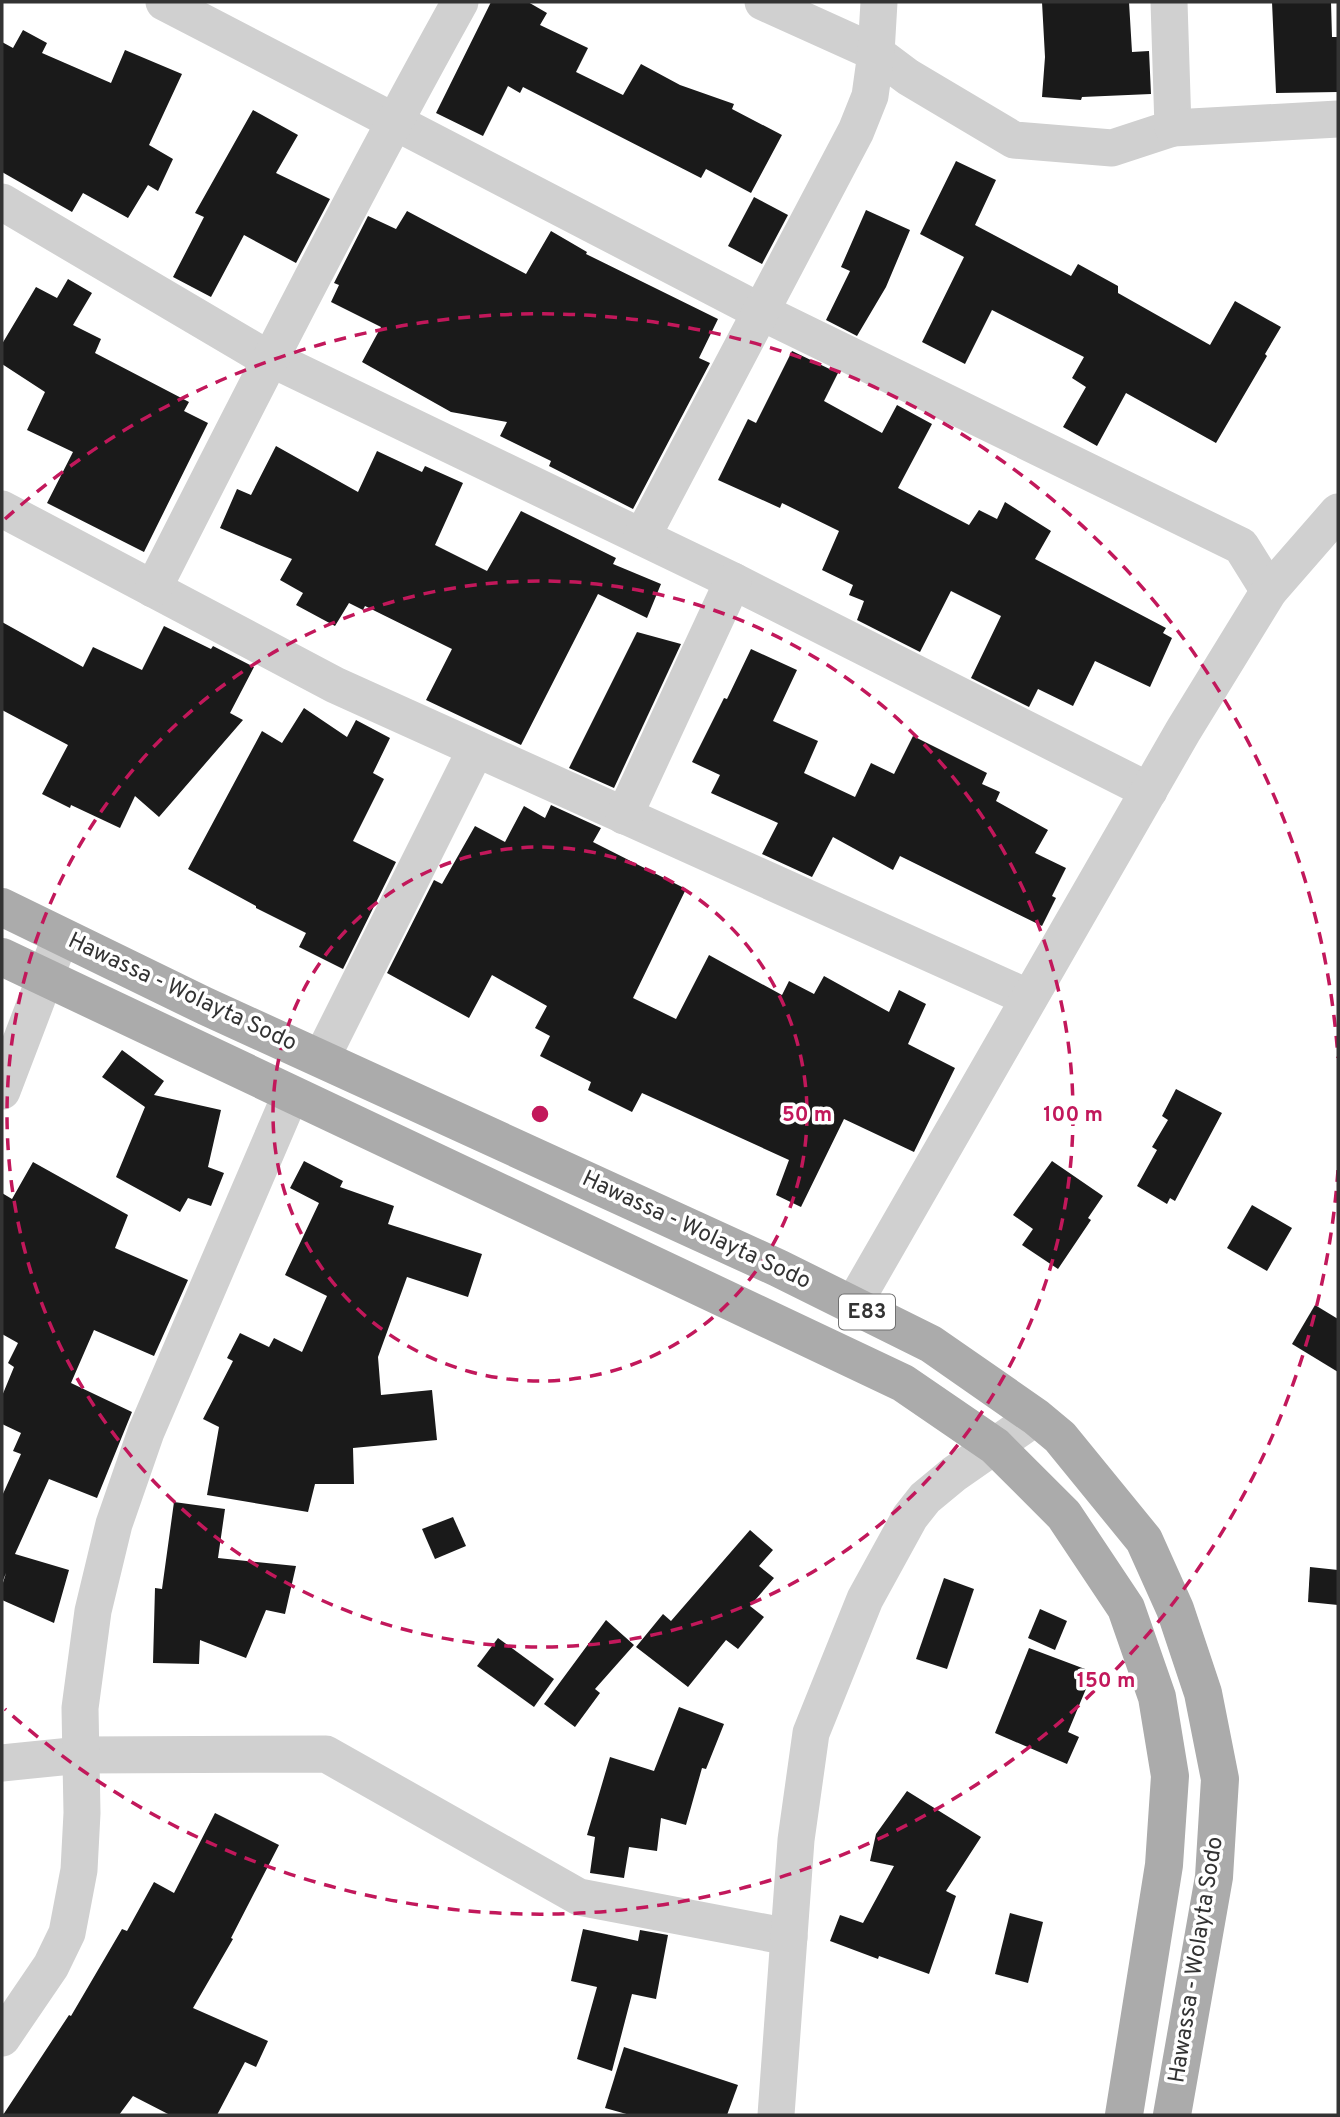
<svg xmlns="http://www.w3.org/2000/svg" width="1340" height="2117" viewBox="0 0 1340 2117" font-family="Overpass,sans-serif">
<rect width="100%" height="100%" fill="#fff"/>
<!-- building -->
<g fill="#1a1a1a">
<polygon points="491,2 528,2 547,13 540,25 588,48 576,72 623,95 641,64 680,85 734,104 732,109 782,135 751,193 706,169 701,178 523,87 520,93 508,86 483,136 436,113"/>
<polygon points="1042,2 1129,2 1132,52 1149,51 1151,94 1082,97 1081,100 1042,97 1045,57"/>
<polygon points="1272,2 1331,2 1332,37 1338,37 1338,92 1276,93"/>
<polygon points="23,30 47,43 42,53 111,83 125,50 182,74 149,145 173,159 158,191 148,185 128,218 83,193 72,212 2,172 2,42 13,48"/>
<polygon points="253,110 298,135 276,173 330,199 296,263 244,235 211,297 173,277 204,217 195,213"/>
<polygon points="956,161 996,180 975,225 1071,276 1078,264 1118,286 1118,293 1210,345 1235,301 1281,327 1265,354 1267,356 1216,443 1126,393 1097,446 1063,427 1086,387 1072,378 1084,357 992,310 965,364 922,342 964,257 920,234"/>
<polygon points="754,197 788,215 762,264 728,246"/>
<polygon points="866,210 910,230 886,287 857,336 826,320 850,271 841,267"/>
<polygon points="407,211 526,274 551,231 587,252 586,254 718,319 699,358 710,363 633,509 549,466 551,461 500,436 507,422 451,412 362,362 381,327 331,302 339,285 334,283 368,216 396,229"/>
<polygon points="68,279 92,293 73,325 101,339 95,353 189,402 184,411 208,423 144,552 47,503 73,452 27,430 45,392 2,364 2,344 36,287 57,298"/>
<polygon points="792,351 838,373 824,401 882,433 897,405 932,424 898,488 969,525 979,510 997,519 1005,502 1051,531 1035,559 1166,628 1163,633 1172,638 1150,687 1095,661 1073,706 1038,689 1029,707 971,678 1001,616 951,591 920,652 857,620 864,601 849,595 853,585 822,570 839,531 782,503 780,508 718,480 748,419 756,423"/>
<polygon points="276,446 358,492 377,451 422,472 425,466 463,483 435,545 487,571 521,511 616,558 613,564 661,584 647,618 598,594 521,745 426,700 452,649 365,606 363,610 349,603 335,626 296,605 303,593 280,580 292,559 220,528 237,489 251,495"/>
<polygon points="2,622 83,667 93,647 142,670 164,626 211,649 213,646 254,667 230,713 243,720 159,817 135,796 120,828 71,805 70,808 42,794 68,745 2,710"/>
<polygon points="637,632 681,644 614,788 569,768"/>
<polygon points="751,649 797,670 773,721 818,741 804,773 855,797 871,763 894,774 913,736 987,773 982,784 1000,792 996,801 1048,830 1035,853 1066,868 1052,896 1056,898 1042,926 900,856 893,870 833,837 812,877 762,854 778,823 711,793 720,775 692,762 724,698 727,699"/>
<polygon points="304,708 347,737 356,720 390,738 373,773 384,779 353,841 396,862 343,969 299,947 306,933 256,908 256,906 188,869 262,731 282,743"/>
<polygon points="551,805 601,828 593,842 686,889 633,998 676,1019 709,955 782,995 789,981 814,994 824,976 889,1012 899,990 926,1004 908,1044 955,1068 914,1152 844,1119 801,1207 776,1195 789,1160 642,1093 632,1112 588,1090 591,1082 540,1056 550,1036 535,1028 547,1006 492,975 469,1018 387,973 434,880 442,884 475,826 505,842 524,806 545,818"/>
<polygon points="122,1050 164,1081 154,1095 221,1110 208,1167 224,1173 211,1206 188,1198 180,1212 116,1177 145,1107 102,1077"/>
<polygon points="1176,1089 1222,1113 1175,1201 1170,1198 1167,1204 1137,1186 1157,1150 1152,1147 1168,1120 1162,1116"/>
<polygon points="304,1161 343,1181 340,1187 394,1206 388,1224 482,1254 468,1297 407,1277 378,1357 381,1395 432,1390 437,1440 353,1448 354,1484 315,1484 308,1512 207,1495 219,1427 203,1419 233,1361 227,1358 240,1333 269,1347 274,1338 302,1352 327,1296 285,1275 319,1203 290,1188"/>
<polygon points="1052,1161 1103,1196 1088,1218 1091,1220 1058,1269 1022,1245 1033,1229 1013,1215"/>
<polygon points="33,1162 128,1215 115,1248 188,1280 154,1356 94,1330 71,1383 132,1412 97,1498 49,1479 15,1554 69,1570 54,1623 2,1600 2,1586 6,1573 2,1583 2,1496 21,1454 13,1451 21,1433 2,1424 2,1396 14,1367 8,1363 18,1343 2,1334 2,1193 12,1199"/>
<polygon points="1252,1205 1292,1228 1267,1271 1227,1248"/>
<polygon points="1315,1305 1338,1319 1338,1372 1292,1344"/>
<polygon points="174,1502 225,1509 218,1558 296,1566 285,1614 266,1610 246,1658 200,1640 199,1664 153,1663 155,1588 162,1589"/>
<polygon points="453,1517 466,1546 435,1559 422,1529"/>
<polygon points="750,1530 773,1550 759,1566 774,1578 750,1606 764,1617 738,1649 726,1640 688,1687 636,1647 663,1614 671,1621"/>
<polygon points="1310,1567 1338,1570 1338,1605 1308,1602"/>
<polygon points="944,1578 974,1589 947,1669 916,1659"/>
<polygon points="1040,1609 1067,1621 1055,1650 1028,1638"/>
<polygon points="606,1620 634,1645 595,1689 600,1693 575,1727 544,1704"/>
<polygon points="498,1638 554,1679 534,1707 477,1666"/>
<polygon points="1029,1648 1093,1672 1068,1732 1079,1737 1067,1764 995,1733"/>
<polygon points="679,1707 724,1724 706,1769 702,1768 686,1825 661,1818 657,1851 629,1847 624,1878 590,1873 595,1837 587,1835 610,1757 654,1771"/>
<polygon points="907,1791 981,1837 946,1891 956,1896 929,1974 879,1956 878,1959 830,1941 840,1915 863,1923 894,1866 870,1861 876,1834"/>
<polygon points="215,1813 279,1845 231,1938 233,1939 193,2008 268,2041 256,2067 245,2062 217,2115 170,2115 133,2096 119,2115 3,2115 69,2015 71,2016 122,1929 127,1931 154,1882 174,1893"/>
<polygon points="1010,1913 1043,1922 1028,1983 995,1974"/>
<polygon points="583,1929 638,1941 640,1930 668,1935 656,1999 632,1994 612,2071 577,2059 597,1987 571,1981"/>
<polygon points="624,2047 738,2085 727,2115 630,2115 605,2108"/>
</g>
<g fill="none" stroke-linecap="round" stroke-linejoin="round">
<!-- minor -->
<g stroke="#d0d0d0" stroke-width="37">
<polyline points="164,2 761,312 1241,546 1269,591"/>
<polyline points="763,2 876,53 908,77 1014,140 1112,148 1173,128 1169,2"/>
<polyline points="1173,128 1338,119"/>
<polyline points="2,202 253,350 733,581 1149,791"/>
<polyline points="2,509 335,685 1029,998"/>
<polyline points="642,537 856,131 870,96 876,53 879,2"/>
<path d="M153 589C253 392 353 195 460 2"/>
<polyline points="624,816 733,581"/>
<polyline points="321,1059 476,749"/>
<polyline points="2,1091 61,936"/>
<polyline points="853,1305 1183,731 1269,591 1338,512"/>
<polyline points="2,1763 81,1755 326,1754 579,1897 789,1937"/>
<polyline points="2,2038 51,1966 67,1933 79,1870 82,1813 80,1708 93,1611 114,1524 146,1432 291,1094"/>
<polyline points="776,2115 796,1840 811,1733 865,1599 910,1517 925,1498 954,1474 1036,1417"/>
</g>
<!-- primary -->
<g stroke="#ababab" stroke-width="38">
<polyline points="2,907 205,1006 778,1268 931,1344 1036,1417 1060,1437 1144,1540 1175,1609 1203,1693 1220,1779 1214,1877 1172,2115"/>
<polyline points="2,957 903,1383 995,1446 1064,1515 1126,1608 1157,1697 1170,1776 1164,1865 1124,2115"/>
</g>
</g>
<!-- distance rings -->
<g fill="none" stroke="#c2185b" stroke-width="3.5" stroke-dasharray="12 9">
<circle cx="540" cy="1114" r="267"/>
<circle cx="540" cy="1114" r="533"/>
<path d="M1338 1170A800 800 0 0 1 5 1709M5 519A800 800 0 0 1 1338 1058"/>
</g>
<g text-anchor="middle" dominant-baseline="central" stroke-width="7" stroke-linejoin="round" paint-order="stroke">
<!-- shield labels -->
<rect fill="#fff" stroke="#707070" stroke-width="2" x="839" y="1294.5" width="56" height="35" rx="5"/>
<g font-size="21" font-weight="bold" fill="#333">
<text x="867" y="1312">E83</text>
</g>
<!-- street labels -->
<g font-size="23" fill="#333" stroke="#fff">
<text transform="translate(182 993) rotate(25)">Hawassa - Wolayta Sodo</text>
<text transform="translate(696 1231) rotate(25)">Hawassa - Wolayta Sodo</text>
<text transform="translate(1197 1960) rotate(-81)">Hawassa - Wolayta Sodo</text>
</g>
</g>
<circle cx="540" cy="1114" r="10" fill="#c2185b" stroke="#fff" stroke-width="3.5"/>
<g font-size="21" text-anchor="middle" font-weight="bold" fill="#c2185b" stroke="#fff" stroke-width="7" stroke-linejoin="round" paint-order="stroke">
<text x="807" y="1121">50 m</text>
<text x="1073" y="1121">100 m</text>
<text x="1106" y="1687">150 m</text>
</g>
<!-- border -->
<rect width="1340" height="2117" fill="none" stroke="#333333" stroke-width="7"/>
</svg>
